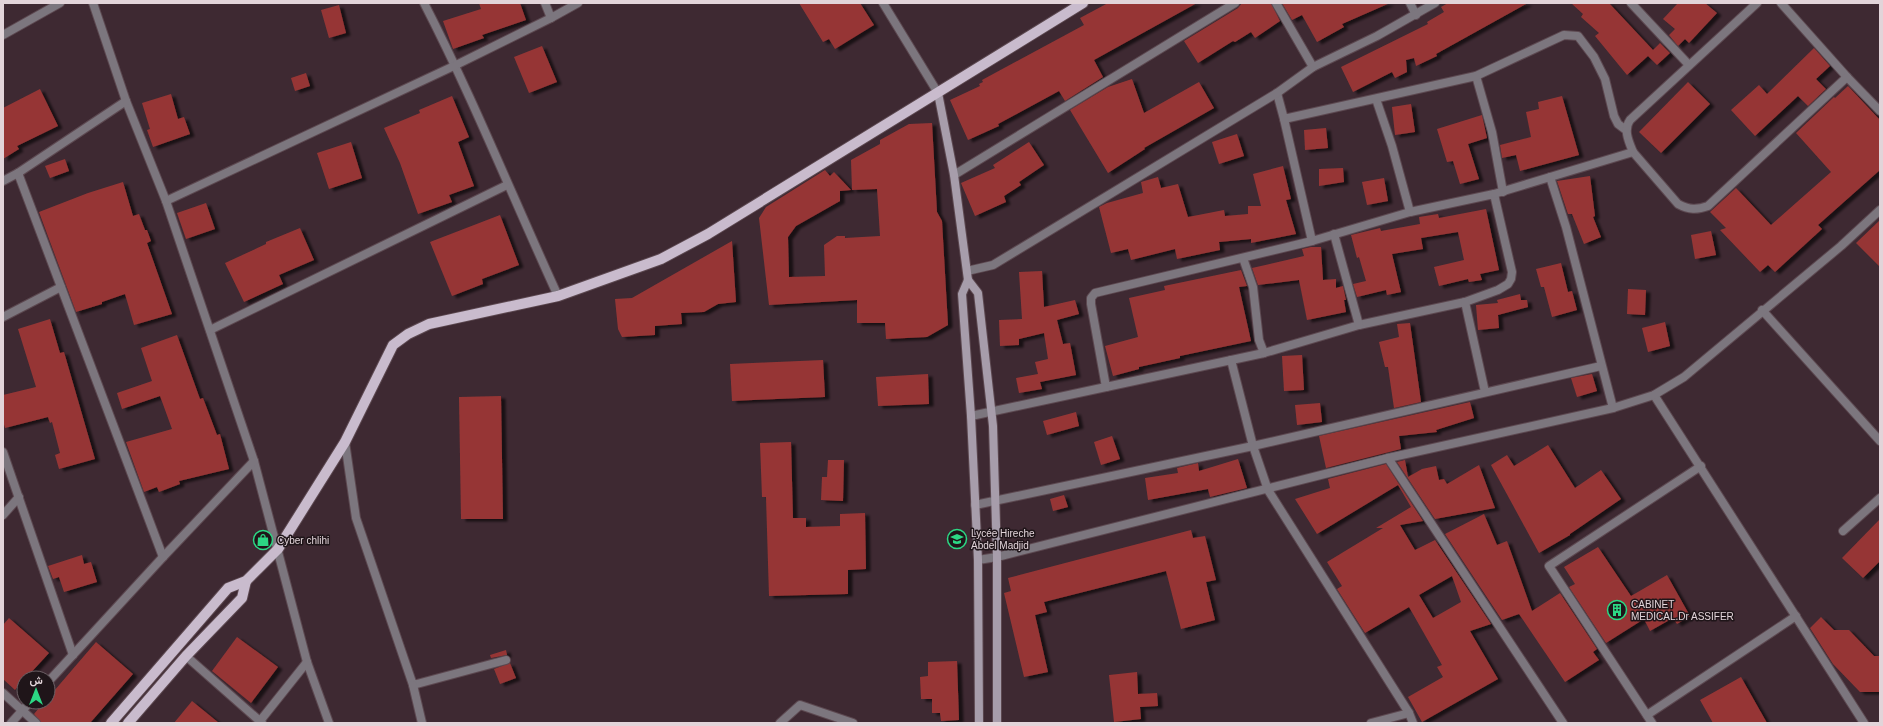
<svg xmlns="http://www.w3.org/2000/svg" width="1883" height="726" viewBox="0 0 1883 726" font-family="Arial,Vazirmatn,sans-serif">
<defs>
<filter id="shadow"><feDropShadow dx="4.5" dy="2.5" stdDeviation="1" flood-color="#0009"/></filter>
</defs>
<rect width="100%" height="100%" fill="#3e2932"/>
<!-- building -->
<g fill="#963635" fill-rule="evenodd" filter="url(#shadow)">
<polygon points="479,3 520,3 526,20 482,35 484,38 453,49 443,21 481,9"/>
<polygon points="799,3 860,3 874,25 835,49 829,39 823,42"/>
<polygon points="1108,3 1197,3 1094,60 1103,77 1065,101 1059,91 998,124 999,126 968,140 950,100 980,86 979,84 983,82 982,80 1084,25 1080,18"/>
<polygon points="1242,3 1271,3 1280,21 1255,38 1251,32 1235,42 1233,41 1198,63 1184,41 1238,8"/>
<polygon points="1282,3 1390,3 1342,24 1344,27 1317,42 1302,15 1292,20"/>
<polygon points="1448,3 1528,3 1436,54 1437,56 1416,66 1414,58 1406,60 1407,72 1395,78 1392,72 1353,92 1341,67 1428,24 1427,22 1444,12 1441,7"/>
<polygon points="1571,3 1609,3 1653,50 1660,43 1670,53 1657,65 1648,56 1627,75 1595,36 1599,33 1581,17 1583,14"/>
<polygon points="1678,3 1705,3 1717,13 1689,43 1685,39 1678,46 1669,35 1675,29 1663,19"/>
<polygon points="339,5 346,33 329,38 321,10"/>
<polygon points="542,46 557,82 529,93 514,57"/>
<polygon points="1814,48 1830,66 1816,79 1826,89 1808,106 1798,96 1755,136 1731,110 1759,85 1767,94"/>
<polygon points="306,73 310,86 295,91 291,78"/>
<polygon points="1132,79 1144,113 1199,82 1214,108 1144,148 1145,149 1108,173 1070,110 1108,87"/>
<polygon points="1688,82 1710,104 1661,153 1639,132"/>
<polygon points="1848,86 1880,120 1880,170 1818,225 1822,229 1775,272 1768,265 1760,272 1720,230 1726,228 1710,212 1736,188 1771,225 1831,172 1796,133 1834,97 1835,98"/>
<polygon points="40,89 58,126 17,146 19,149 3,159 3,108"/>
<polygon points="171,94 178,119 184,117 190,134 153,147 147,130 150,129 142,103"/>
<polygon points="452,96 469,137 458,142 474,186 449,195 452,202 418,214 400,163 384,128 420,113 419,110"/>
<polygon points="1562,96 1579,155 1520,171 1516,155 1502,158 1500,145 1531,137 1526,112 1539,109 1538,102"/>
<polygon points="1411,104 1415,132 1395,135 1392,107"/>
<polygon points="1482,115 1487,138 1468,144 1479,179 1460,184 1453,161 1447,162 1437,129"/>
<polygon points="932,123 937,212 942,221 948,325 927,337 886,339 885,323 857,323 857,300 769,305 759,218 766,207 825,170 830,176 834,172 851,190 840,191 840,201 796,226 788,237 789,277 825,276 824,245 837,236 845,236 845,238 880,236 877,189 852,190 851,160 880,144 880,140 909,124"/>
<polygon points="1326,128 1328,148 1305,150 1304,130"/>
<polygon points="1237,134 1244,156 1219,164 1212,142"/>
<polygon points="351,142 362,178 329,189 317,153"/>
<polygon points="1029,142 1044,165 1019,182 1021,185 1004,196 1006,202 975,216 961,183 995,168 993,165"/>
<polygon points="65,159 69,171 50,178 45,166"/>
<polygon points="1283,166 1291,199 1286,200 1296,234 1251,243 1251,239 1219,242 1220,250 1177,259 1175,249 1131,260 1128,249 1111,253 1099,207 1107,203 1143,193 1141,182 1158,177 1161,188 1178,184 1188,217 1224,210 1225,216 1248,214 1248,206 1261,206 1253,174"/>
<polygon points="1343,168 1344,182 1319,186 1319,169"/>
<polygon points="1590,176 1595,216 1593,217 1601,237 1584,244 1572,214 1568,214 1557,181"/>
<polygon points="1384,178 1388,201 1367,205 1362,182"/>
<polygon points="123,182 133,216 139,214 145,230 147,230 151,241 147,243 172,314 134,325 125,294 102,302 102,304 76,312 39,212 88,193"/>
<polygon points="206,203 215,229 186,239 177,213"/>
<polygon points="1486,209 1499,270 1480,274 1482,280 1469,282 1468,279 1439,286 1434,267 1464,260 1458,232 1421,238 1423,249 1392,254 1401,292 1387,295 1386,290 1357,297 1353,284 1366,281 1359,257 1357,258 1351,235 1380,228 1381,231 1420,224 1419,217 1438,214 1439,218"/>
<polygon points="500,215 519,265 482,279 483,284 452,296 430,242"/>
<polygon points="1880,220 1880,267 1856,243"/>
<polygon points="300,228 314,260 279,275 283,284 244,302 225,263 266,244 266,242"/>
<polygon points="1711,231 1716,255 1695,259 1691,235"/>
<polygon points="732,241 736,302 718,304 704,312 681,313 682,324 655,326 655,335 622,337 618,329 615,299 632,298"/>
<polygon points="1311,247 1321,247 1323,280 1336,279 1336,288 1343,286 1346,300 1344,300 1346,312 1307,320 1299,280 1258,285 1252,268 1304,256 1302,249"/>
<polygon points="1561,263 1568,292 1572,291 1577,310 1552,317 1544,287 1541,287 1536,269"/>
<polygon points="1241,270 1247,286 1239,287 1251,341 1180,356 1180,358 1139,367 1139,369 1113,376 1105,346 1138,337 1129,298 1165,290 1164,286"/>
<polygon points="1042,271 1044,307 1075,300 1079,314 1057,320 1063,344 1070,343 1076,375 1040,382 1042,389 1019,393 1016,378 1038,374 1035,362 1048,359 1044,333 1019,339 1019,345 1000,346 999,320 1022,319 1019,272"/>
<polygon points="1628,289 1646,290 1645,315 1627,314"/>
<polygon points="1520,294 1521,300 1527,300 1528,307 1498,315 1499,328 1478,330 1476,305 1498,303 1497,300"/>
<polygon points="50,319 60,353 64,352 95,459 59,469 55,455 60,453 52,422 50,423 48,417 5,428 3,421 3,395 36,387 18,329"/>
<polygon points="1665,322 1670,346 1648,352 1642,328"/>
<polygon points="1410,323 1421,402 1394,408 1388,367 1385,367 1379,342 1399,337 1397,324"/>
<polygon points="177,335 200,399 203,398 217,435 220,434 229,469 179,481 180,484 159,492 157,487 144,492 126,442 172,429 160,396 122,409 117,393 152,381 141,348"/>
<polygon points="1302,355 1304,390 1284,391 1282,356"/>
<polygon points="823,360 825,397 732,401 730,364"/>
<polygon points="928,374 929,404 878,406 876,377"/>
<polygon points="1592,374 1597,391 1577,397 1571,378"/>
<polygon points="501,396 503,519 461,519 459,397"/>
<polygon points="1470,402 1474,418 1436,430 1437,432 1399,436 1401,449 1326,468 1319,436"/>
<polygon points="1320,403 1322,422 1297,425 1295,405"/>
<polygon points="1076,412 1079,426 1047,435 1043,421"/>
<polygon points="1112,436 1120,459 1101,465 1094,442"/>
<polygon points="791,442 793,518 806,518 806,527 840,526 840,514 865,513 866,569 848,570 848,594 769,596 766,497 762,497 760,443"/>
<polygon points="1548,445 1575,488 1601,470 1621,499 1570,534 1570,535 1539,553 1491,465 1507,455 1514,466"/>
<polygon points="1238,459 1247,488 1210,497 1208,489 1148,500 1145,478 1178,473 1177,468 1198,463 1199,471"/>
<polygon points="828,460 844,460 843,501 821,500 822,477 827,477"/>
<polygon points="1405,460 1408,477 1422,469 1436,466 1439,480 1444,479 1447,484 1479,465 1495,508 1435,519 1397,462"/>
<path d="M1386 464 1423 521 1400 525 1415 550 1435 540 1491 624 1470 631 1498 679 1422 722 1408 697 1443 677 1437 667 1442 665 1409 607 1365 633 1337 589 1342 586 1327 562 1383 528H1376L1411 507 1398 485 1317 534 1295 499 1330 488 1328 479ZM1452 576 1461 602 1433 618 1419 595Z"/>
<polygon points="1064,495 1068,507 1053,511 1050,499"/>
<polygon points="1484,514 1497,545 1507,541 1532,611 1560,593 1597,649 1593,652 1599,660 1565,682 1519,614 1502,620 1445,534"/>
<polygon points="1880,519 1880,561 1863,578 1842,558"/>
<polygon points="1191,530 1193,538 1205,536 1216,580 1206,582 1215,620 1181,629 1166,571 1044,602 1047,612 1035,615 1048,672 1024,677 1004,593 1011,591 1008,578"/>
<polygon points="1598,547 1631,596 1667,575 1690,616 1677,624 1673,618 1650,631 1644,619 1606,643 1569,587 1575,584 1564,567"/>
<polygon points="82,555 84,564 91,562 97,582 64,592 59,577 53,579 48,566"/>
<polygon points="1821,617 1834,630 1849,630 1874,656 1880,656 1880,692 1860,692 1833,664 1810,628"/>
<polygon points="9,618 49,653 26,678 24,678 15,690 3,679 3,625"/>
<polygon points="237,637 278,667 251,703 212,671"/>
<polygon points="96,642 133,674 90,723 41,723 34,714 44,702 48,702 48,698"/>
<polygon points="506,650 507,655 491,658 490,655"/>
<polygon points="957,661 959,720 941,721 940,713 932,713 932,699 921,699 920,677 928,676 928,662"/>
<polygon points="510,663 516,678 500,684 494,669"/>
<polygon points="1137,672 1138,694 1157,693 1158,706 1140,707 1141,719 1114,722 1109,675"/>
<polygon points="1741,677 1767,723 1713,723 1700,700"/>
<polygon points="192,701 219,723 174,723"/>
</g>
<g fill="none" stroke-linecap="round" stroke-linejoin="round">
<!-- street casing -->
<g stroke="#5c4850" stroke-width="10">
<g id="street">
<polyline points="93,3 126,101 166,201 254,461 307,662 329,723"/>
<path d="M424 3C473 98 513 198 558 296"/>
<polyline points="545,3 551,18"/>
<polyline points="883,3 938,93"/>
<polyline points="1276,3 1313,67"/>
<polyline points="1410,3 1416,15"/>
<polyline points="1631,3 1689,65"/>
<polyline points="1781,3 1847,77 1880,111"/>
<polyline points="3,35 60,3"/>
<polyline points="1476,76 1492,132 1503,192"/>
<polyline points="1277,93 1284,119 1476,76 1564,35 1578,36 1594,57 1605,79 1614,116 1618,124 1626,130"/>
<polyline points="1376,99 1392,146 1410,212"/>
<polyline points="126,101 18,173 163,557"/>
<polyline points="1284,119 1312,241"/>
<path d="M1633 152 1678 204C1689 210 1697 210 1708 206L1847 77"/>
<polyline points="954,175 1235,3"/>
<polyline points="1550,177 1566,227 1613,408"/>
<polyline points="3,181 18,173"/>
<polygon points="1494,194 1512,272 1511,279 1508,284 1498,290 1465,302 1359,325 1264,353 1106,387 1091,304 1091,298 1095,293 1312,241 1410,212"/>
<path d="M1494 194 1633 152C1629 142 1623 130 1630 120L1757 3"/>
<polyline points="166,201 456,65 551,18 578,3"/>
<polyline points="1334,234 1359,325"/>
<polyline points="1243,258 1253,287 1259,340 1264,353"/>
<polyline points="967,271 993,265 1277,93 1313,67 1377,36 1435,3"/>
<polyline points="1465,302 1485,392"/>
<polyline points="1762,310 1880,441"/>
<polyline points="3,317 61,287"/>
<polyline points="210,330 507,185"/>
<polyline points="1231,360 1253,446 1268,490 1409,713 1413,723"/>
<polyline points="1654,395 1864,723"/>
<polyline points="971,416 1106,387"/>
<polyline points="345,442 356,518 413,685 506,660"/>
<polyline points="3,452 73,655"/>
<polyline points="1388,458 1563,723"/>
<polyline points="975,505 1253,446 1601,366"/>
<polyline points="3,515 19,497"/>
<polyline points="1843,531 1880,498"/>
<polyline points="978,560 997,557 1388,458 1613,408 1654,395 1684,377 1841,246 1880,210"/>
<polyline points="186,656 262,723"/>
<polyline points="48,682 163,557 254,461"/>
<polyline points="413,685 422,723"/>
<polyline points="3,693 36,723"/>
<polyline points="1647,715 1796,616"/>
<polyline points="260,721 307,662"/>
<polyline points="11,723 30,702"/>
<polyline points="780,723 800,705 853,723"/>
<polyline points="1371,723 1409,713"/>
<polyline points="1652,723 1549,566 1701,466"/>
</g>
</g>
<!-- secondary casing -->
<g stroke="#5c4850" stroke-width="10">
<g id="secondary">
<polyline points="938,93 954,175 968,280 962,294 971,416 978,560 979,723"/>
<polyline points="968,280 978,293 993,426 997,557 997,723"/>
</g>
</g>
<!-- primary casing -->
<g stroke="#5c4850" stroke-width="12">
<g id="primary">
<polyline points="111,723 228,588 246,581 278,549 345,442 393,345 408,334 429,324 558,296 661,259 708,234 1083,3"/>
<polyline points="128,723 186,656 242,598 246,581"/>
</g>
</g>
<!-- street -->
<use href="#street" stroke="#7c767e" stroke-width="8"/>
<!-- secondary -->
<use href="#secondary" stroke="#a79dab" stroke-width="8"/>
<!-- primary -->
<use href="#primary" stroke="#c9bbcd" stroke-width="10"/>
</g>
<!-- icons -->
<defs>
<g id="school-ring" transform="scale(1)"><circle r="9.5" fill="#1f1519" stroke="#2cd884" stroke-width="1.5"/><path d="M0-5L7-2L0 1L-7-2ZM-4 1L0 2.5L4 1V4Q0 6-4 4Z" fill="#2cd884"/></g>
<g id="shop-ring" transform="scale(1)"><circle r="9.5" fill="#1f1519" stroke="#2cd884" stroke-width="1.5"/><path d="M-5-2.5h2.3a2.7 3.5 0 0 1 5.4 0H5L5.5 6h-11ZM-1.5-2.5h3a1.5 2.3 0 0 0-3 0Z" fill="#2cd884"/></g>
<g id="building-ring" transform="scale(1)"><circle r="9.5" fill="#1f1519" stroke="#2cd884" stroke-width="1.5"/><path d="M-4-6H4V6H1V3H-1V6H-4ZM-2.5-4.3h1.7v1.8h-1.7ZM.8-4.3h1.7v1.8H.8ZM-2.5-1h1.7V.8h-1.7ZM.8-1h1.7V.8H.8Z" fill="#2cd884"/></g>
</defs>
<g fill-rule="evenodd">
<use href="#school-ring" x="957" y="539"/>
<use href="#shop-ring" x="263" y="540"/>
<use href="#building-ring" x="1617" y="610"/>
</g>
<g text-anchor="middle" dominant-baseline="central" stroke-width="3" stroke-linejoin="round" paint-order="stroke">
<!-- poi labels -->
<g font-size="10" fill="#e2d4d9" stroke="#1f1519" text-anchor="start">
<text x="971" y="533">Lycée Hireche<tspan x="971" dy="12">Abdel Madjid</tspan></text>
<text x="277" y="540">Cyber chlihi</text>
<text x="1631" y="604">CABINET<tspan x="1631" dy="12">MEDICAL.Dr ASSIFER</tspan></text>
</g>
</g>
<!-- border -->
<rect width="1883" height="726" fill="none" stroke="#e2d4d9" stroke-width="8"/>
<!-- north arrow -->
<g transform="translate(36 690)"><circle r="19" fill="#1f1519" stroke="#6d6166"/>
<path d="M0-3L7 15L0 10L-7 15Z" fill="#2cd884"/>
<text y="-6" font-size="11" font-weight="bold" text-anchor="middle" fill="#e2d4d9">ش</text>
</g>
</svg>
